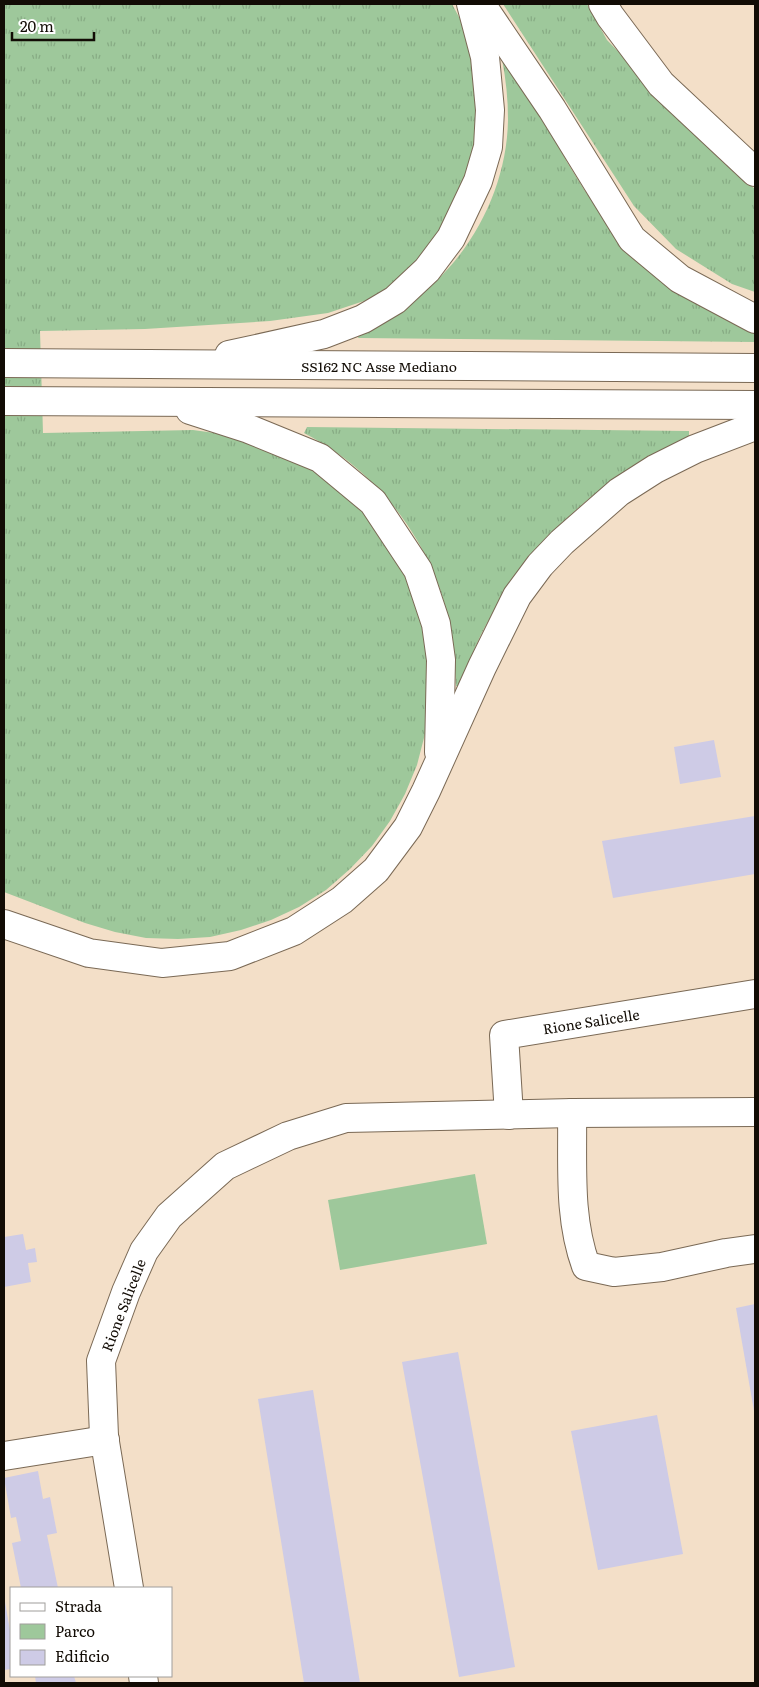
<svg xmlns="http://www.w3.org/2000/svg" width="759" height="1687" viewBox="0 0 759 1687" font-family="Literata,serif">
<defs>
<pattern id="grass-tufts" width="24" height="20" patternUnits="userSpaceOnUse" patternTransform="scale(1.25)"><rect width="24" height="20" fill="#9ec89b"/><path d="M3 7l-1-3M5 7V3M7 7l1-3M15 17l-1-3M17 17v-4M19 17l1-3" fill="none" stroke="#87ab84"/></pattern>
</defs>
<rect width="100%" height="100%" fill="#f3dfc8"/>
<!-- grass -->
<g fill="url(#grass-tufts)">
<polygon points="4,4 452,4 460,19 470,50 478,113 475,144 468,176 441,234 400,282 373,298 328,313 270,321 145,329 40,331 43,433 193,430 222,434 270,445 310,466 355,504 376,527 409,581 427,641 430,703 425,734 417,765 405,794 390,821 372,846 350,869 326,890 299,907 271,920 241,930 210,937 178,939 146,938 115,932 85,923 4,892"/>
<polygon points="503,4 587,4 607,40 732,169 755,189 755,292 732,284 676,249 634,206"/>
<path d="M502 59 552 133 567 162 585 191 605 218 755 327V342L358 338 360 333C386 318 414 303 435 282 479 241 507 180 508 120 508 99 506 80 502 59Z"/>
<path d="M307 427 689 431V438C668 449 645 459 625 472 568 510 519 562 487 623 476 643 468 665 460 686H456C455 674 455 662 454 651 446 572 401 498 337 453 326 445 315 439 304 433Z"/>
</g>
<!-- park -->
<polygon fill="#9ec89b" points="475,1174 487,1244 340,1270 328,1200"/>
<!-- building -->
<g fill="#cecbe6">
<polygon points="714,740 721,777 680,784 674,747"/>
<polygon points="755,816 755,874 613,898 602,841"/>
<polygon points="23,1234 26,1250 35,1248 37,1262 28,1263 31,1282 4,1287 4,1237"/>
<polygon points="755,1304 755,1411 754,1411 736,1308"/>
<polygon points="458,1352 515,1667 459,1677 402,1362"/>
<polygon points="313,1390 360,1683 304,1683 258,1399"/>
<polygon points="657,1415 683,1554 598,1570 571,1431"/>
<polygon points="38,1471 43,1499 50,1497 57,1533 47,1535 58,1588 21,1588 12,1543 21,1541 16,1517 11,1518 4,1478"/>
<polygon points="4,1596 11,1636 11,1669 4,1670"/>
<polygon points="35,1676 74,1676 76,1683 36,1683"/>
</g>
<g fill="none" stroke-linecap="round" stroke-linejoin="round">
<!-- minor casing -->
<g stroke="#7a6955" stroke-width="30">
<g id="minor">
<polyline points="603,4 610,16 661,84 755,172"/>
<path d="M572 1113C573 1164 568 1217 586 1266L614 1272 662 1267 726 1253 755 1249"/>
<polyline points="509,1115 504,1035 755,994"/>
<polyline points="4,1456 105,1440"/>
<polyline points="129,1588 104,1436 101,1361 126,1292 144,1251 169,1216 225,1166 288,1136 346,1118 572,1113 755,1112"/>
<polyline points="143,1676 144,1683"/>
</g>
</g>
<!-- highway casing -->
<g stroke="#7a6955" stroke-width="30">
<g id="highway">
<polyline points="481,4 552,109 632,239 680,279 755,319"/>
<polyline points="229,355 324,334 363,319 395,300 427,270 451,238 478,181 488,147 490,110 485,57 471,4"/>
<polyline points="4,363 755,368"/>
<polyline points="4,401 755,405"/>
<polyline points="190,410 249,429 320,458 373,502 418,570 436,624 441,660 439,752"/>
<polyline points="4,924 89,953 162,963 230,956 294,931 342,900 376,870 408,827 426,791 482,667 517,596 540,565 562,542 619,492 655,469 695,449 755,426"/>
</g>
</g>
<!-- minor -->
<use href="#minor" stroke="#fff" stroke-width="28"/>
<!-- highway -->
<use href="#highway" stroke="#fff" stroke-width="28"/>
</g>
<g text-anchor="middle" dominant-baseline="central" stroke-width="4.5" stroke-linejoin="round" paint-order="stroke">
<!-- street labels -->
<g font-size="14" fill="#120c05" stroke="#fff">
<text x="379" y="366">SS162 NC Asse Mediano</text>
<text transform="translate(591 1021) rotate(-9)">Rione Salicelle</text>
<text transform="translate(123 1305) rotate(-69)">Rione Salicelle</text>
</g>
</g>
<!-- border -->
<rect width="759" height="1687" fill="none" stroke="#120c05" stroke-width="10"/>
<!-- legend -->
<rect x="10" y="1587" width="162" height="90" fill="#ffffff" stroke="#a09e9b"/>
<rect x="20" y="1603" width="25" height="8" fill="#ffffff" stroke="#a09e9b"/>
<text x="55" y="1612" font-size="15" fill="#120c05">Strada</text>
<rect x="20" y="1624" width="25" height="15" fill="#9ec89b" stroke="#a09e9b"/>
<text x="55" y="1637" font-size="15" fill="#120c05">Parco</text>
<rect x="20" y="1650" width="25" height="15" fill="#cecbe6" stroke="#a09e9b"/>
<text x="55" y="1662" font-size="15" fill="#120c05">Edificio</text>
<!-- scale -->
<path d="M12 32v8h82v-8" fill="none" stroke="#120c05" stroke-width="2.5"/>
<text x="20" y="32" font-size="15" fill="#120c05" stroke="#ffffff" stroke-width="4" paint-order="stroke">20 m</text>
</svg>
